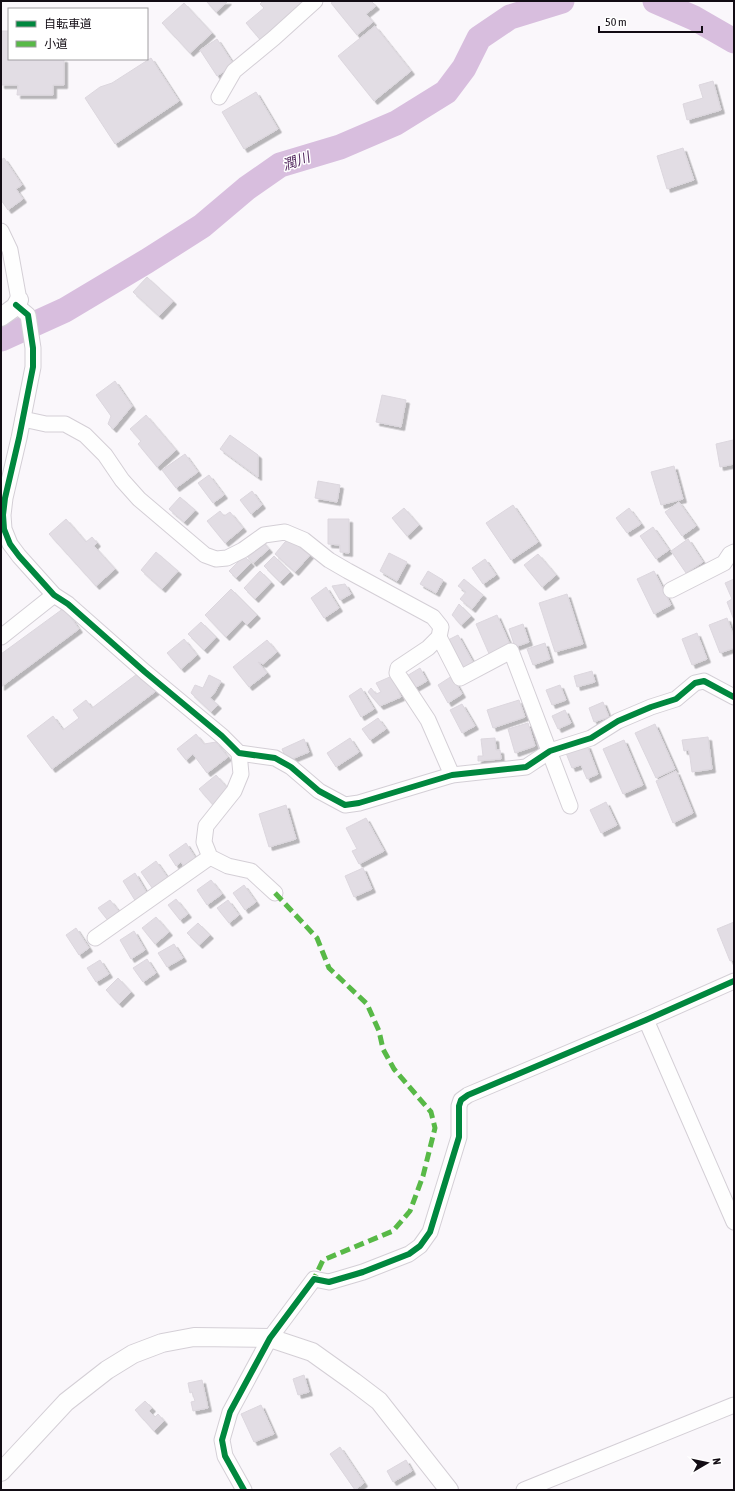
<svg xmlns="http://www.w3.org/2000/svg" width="735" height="1491" viewBox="0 0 735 1491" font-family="'Asap Condensed','Noto Sans JP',sans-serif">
<defs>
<filter id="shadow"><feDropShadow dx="3.5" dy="3.5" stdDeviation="0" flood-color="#0004"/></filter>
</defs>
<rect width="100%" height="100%" fill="#faf7fb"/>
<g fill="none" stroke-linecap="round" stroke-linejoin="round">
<!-- river -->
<g stroke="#d8bede" stroke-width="25">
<polyline points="655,1 694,18 734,41"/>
<polyline points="1,339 65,310 147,261 202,226 247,188 280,165 340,147 396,123 446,92 464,68 479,38 510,17 562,1"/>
</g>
</g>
<!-- building -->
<g fill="#e2dde4" stroke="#dcd7de" filter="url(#shadow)">
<polygon points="206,1 228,1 216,12"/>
<polygon points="263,1 305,1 263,43 246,23 264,8 260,4"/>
<polygon points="334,1 371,1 376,6 366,14 373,22 357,35 331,3"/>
<polygon points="184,3 212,33 190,53 162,23"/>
<polygon points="375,26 411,71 374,101 338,56"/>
<polygon points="1,31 9,31 9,59 64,59 64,85 53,85 53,95 17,95 18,85 1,85"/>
<polygon points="217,39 234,65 217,76 200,50"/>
<polygon points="151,58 179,101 115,144 85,98 100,87 112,83"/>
<polygon points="713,81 721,110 687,120 683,104 703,98 699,85"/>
<polygon points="256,92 278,129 244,149 222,112"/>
<polygon points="683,148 694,180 667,189 657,156"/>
<polygon points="4,158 22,185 16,189 23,199 8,210 1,200 1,160"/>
<polygon points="147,277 173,301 159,316 133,292"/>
<polygon points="115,381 132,406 113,429 108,424 111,416 96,395"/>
<polygon points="382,395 406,400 401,427 376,422"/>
<polygon points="146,415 176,450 157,467 138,444 141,441 130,429"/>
<polygon points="230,435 258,455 258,477 220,449"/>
<polygon points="733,440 734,464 720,467 716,444"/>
<polygon points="185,454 198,472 176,488 162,470"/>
<polygon points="674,466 683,499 661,505 651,472"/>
<polygon points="209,475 224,495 213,503 198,483"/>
<polygon points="318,481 340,485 337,502 315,498"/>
<polygon points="252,491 262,505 251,514 240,500"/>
<polygon points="180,497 195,510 184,522 169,509"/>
<polygon points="679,502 696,526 682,536 665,512"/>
<polygon points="513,505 538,542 511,560 486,523"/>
<polygon points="404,508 419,525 407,536 392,518"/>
<polygon points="629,508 641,524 627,533 616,518"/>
<polygon points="220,511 224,516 230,512 243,528 225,543 207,521"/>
<polygon points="66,519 86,542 92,537 97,543 94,546 115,569 96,586 49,534"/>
<polygon points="328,519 349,519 349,553 340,552 340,545 328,544"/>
<polygon points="653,527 669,550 656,559 640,536"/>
<polygon points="290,536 311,554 295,572 275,554"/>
<polygon points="688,539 703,562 686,573 671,551"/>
<polygon points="261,540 269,549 253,563 245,554"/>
<polygon points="156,552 178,571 162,589 141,570"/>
<polygon points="389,553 407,562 397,581 380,571"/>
<polygon points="538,554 556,575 542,587 524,565"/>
<polygon points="244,556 251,563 236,578 229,571"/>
<polygon points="274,556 290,572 280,582 264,566"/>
<polygon points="485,559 496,575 483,584 472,568"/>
<polygon points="260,571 271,582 255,599 244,588"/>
<polygon points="428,571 443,580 436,593 420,584"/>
<polygon points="654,571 671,605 654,614 637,579"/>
<polygon points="464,579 483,595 472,609 460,599 466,592 458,586"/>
<polygon points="734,579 734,620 727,602 732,599 725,583"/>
<polygon points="345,584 351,594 340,600 332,586"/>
<polygon points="326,587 339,608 324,618 311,598"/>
<polygon points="231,589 257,615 247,625 242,620 226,637 205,615"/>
<polygon points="567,594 583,644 555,652 539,603"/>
<polygon points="459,604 471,616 461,625 452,615"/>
<polygon points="64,608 79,629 1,687 1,654"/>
<polygon points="497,615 511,647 490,656 476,624"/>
<polygon points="727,618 734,637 734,648 720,653 709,625"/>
<polygon points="201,622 216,637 204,650 188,634"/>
<polygon points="523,624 529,642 515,647 509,629"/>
<polygon points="697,633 707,659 692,665 682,639"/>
<polygon points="458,635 474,664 459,671 444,642"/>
<polygon points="184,639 197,655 181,669 167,653"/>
<polygon points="267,640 277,652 263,664 258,662 267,673 249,687 233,667"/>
<polygon points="545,643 550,659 533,665 527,649"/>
<polygon points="420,668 427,681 413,689 405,677"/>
<polygon points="141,671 156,691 52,769 27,736 53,716 63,730 79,718 73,710 86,700 92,708"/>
<polygon points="592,671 595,682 577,687 574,676"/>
<polygon points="209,675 221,681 215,692 210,698 218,705 211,712 191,693 195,685 203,688"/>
<polygon points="392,676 401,697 380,706 368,692 371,688 376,694 381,692 376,683"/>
<polygon points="452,676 462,694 448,703 438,685"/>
<polygon points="560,685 566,700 552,705 546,690"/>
<polygon points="361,688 374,709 361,717 349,696"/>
<polygon points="519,700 525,717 493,728 487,710"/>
<polygon points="603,702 609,717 594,722 589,708"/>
<polygon points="462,704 475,726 462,733 450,710"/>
<polygon points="565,710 571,723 558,729 552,716"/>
<polygon points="378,718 386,729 370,740 362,729"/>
<polygon points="528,723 535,746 515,753 508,729"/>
<polygon points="655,724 675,769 656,778 635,733"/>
<polygon points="196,734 204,744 216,742 228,757 207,773 193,754 186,760 177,749"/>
<polygon points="708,737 712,769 692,772 689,750 684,751 682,740"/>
<polygon points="350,738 359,752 336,767 327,753"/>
<polygon points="495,738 496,750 500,750 501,759 478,761 478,756 483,756 481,739"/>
<polygon points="304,739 309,752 287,761 282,749"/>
<polygon points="624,740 643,785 623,794 603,749"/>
<polygon points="587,745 598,774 587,779 581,765 572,768 566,753"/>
<polygon points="676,771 693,813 673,823 656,781"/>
<polygon points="216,775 231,792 214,806 199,789"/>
<polygon points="606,802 617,825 601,833 590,810"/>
<polygon points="286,805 296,839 269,847 259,814"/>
<polygon points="366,818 384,851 359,864 352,851 357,849 346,828"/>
<polygon points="186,843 198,862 186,870 181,862 176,866 169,855"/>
<polygon points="156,861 170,881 155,892 141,872"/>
<polygon points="363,868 372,889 354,897 345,876"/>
<polygon points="135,873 148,895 136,902 123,881"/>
<polygon points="211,880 222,894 207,905 197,890"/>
<polygon points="244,885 256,902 245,910 233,893"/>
<polygon points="176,899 188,914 180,920 168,905"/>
<polygon points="110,900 121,914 110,923 98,908"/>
<polygon points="228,900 239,915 229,923 217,908"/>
<polygon points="156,917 169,932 155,944 142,928"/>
<polygon points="734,922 734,960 730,961 717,929"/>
<polygon points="198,923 210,935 199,945 187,933"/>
<polygon points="76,928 89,948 79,955 66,935"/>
<polygon points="134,931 145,950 131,959 120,940"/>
<polygon points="174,944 183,958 167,967 158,953"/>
<polygon points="147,959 156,973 143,982 133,968"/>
<polygon points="100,960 109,974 96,982 87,968"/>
<polygon points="118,978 131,992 119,1004 106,990"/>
<polygon points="304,1375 309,1392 298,1395 293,1379"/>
<polygon points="202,1380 208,1408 193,1411 191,1402 195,1401 192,1392 190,1393 188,1383"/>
<polygon points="145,1401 152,1408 149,1411 155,1417 158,1414 164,1421 154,1431 135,1410"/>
<polygon points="261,1405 274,1434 254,1442 241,1414"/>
<polygon points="340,1447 364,1483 355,1490 330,1454"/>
<polygon points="406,1460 412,1471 393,1482 387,1471"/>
</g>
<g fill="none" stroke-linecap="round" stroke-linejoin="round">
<!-- minor casing -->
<g stroke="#d4cfd6" stroke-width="17">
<g id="minor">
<polyline points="219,97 234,71 274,38 315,1"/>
<polyline points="1,231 10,250 19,300"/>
<polyline points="16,305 28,315 33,348 33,367 19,438 5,498 3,515 4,529 10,544 19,556 54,595 68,604 145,672 222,736 239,753 275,758 291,767 319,791 345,805 359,803 452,775 526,767 550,751 591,738 618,721 651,707 676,699 695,683 704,681 734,697"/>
<polyline points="23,419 46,424 65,424 85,435 105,455 122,480 139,499 205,555 216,559 227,558 243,550 264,535 285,532 304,540 329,560 348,571 433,617 441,627 439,637 428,648 398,668 397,673 428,720 452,775"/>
<polyline points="671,590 724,563 730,554 734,552"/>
<polyline points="1,637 54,595"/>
<polyline points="439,637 460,678 511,651 570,806"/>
<polyline points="239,753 241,774 234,791 206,826 204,842 210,857 228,866 251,871 275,893"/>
<polyline points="95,938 210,857"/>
<polyline points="646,1020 734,1222"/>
<polyline points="244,1490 225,1456 222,1440 230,1412 270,1338 314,1279 329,1282 363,1272 409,1254 420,1246 430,1232 459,1137 459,1106 461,1100 468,1095 646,1020 734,981"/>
<polyline points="524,1490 734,1405"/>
</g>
</g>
<!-- tertiary casing -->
<g stroke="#d4cfd6" stroke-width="20">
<g id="tertiary">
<polyline points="1,317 15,307 19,300"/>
<polyline points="1,1472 66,1402 107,1370 133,1354 162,1343 194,1337 270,1338 312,1352 354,1382 379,1401 449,1490"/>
</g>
</g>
<!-- minor -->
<use href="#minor" stroke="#fefefe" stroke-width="15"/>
<!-- tertiary -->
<use href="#tertiary" stroke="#fefefe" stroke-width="18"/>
<!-- quiet -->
<polyline stroke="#58b947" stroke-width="5" stroke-dasharray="10 5" stroke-linecap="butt" points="275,893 317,938 329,968 367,1004 379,1031 383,1049 394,1069 431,1112 435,1128 423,1176 410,1211 393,1231 323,1260 314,1279"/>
<!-- cycleway casing -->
<g stroke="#fff" stroke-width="8">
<g id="cycleway">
<polyline points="16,305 28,315 33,348 33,367 19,438 5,498 3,515 4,529 10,544 19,556 54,595 68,604 145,672 222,736 239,753 275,758 291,767 319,791 345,805 359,803 452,775 526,767 550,751 591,738 618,721 651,707 676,699 695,683 704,681 734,697"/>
<polyline points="244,1490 225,1456 222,1440 230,1412 270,1338 314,1279 329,1282 363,1272 409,1254 420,1246 430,1232 459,1137 459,1106 461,1100 468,1095 646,1020 734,981"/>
</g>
</g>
<!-- cycleway -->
<use href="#cycleway" stroke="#00873e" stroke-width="6"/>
</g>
<g text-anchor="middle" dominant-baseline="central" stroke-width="3" stroke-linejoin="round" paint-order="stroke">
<!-- water labels -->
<g font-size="14" font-style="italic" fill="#53285f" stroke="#fff">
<text transform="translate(296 161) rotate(-20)">潤川</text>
</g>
</g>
<!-- border -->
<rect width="735" height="1491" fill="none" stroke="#120c14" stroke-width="4"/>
<!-- legend -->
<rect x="8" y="8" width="140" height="52" fill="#ffffff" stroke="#a09ea1"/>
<rect x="16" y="21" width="20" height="6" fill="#00873e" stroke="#a09ea1"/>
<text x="44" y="28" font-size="12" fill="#120c14">自転車道</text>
<rect x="16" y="41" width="20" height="6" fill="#58b947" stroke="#a09ea1"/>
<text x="44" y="48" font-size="12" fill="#120c14">小道</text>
<!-- north arrow -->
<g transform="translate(707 1463) rotate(81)" stroke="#ffffff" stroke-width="3" paint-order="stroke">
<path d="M0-3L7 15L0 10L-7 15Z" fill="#120c14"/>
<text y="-6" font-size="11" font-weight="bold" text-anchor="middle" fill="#120c14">N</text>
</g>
<!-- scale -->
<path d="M599 26v6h103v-6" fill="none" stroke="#120c14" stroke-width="2"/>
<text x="605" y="26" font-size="12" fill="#120c14" stroke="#ffffff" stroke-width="3" paint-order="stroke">50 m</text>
</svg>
